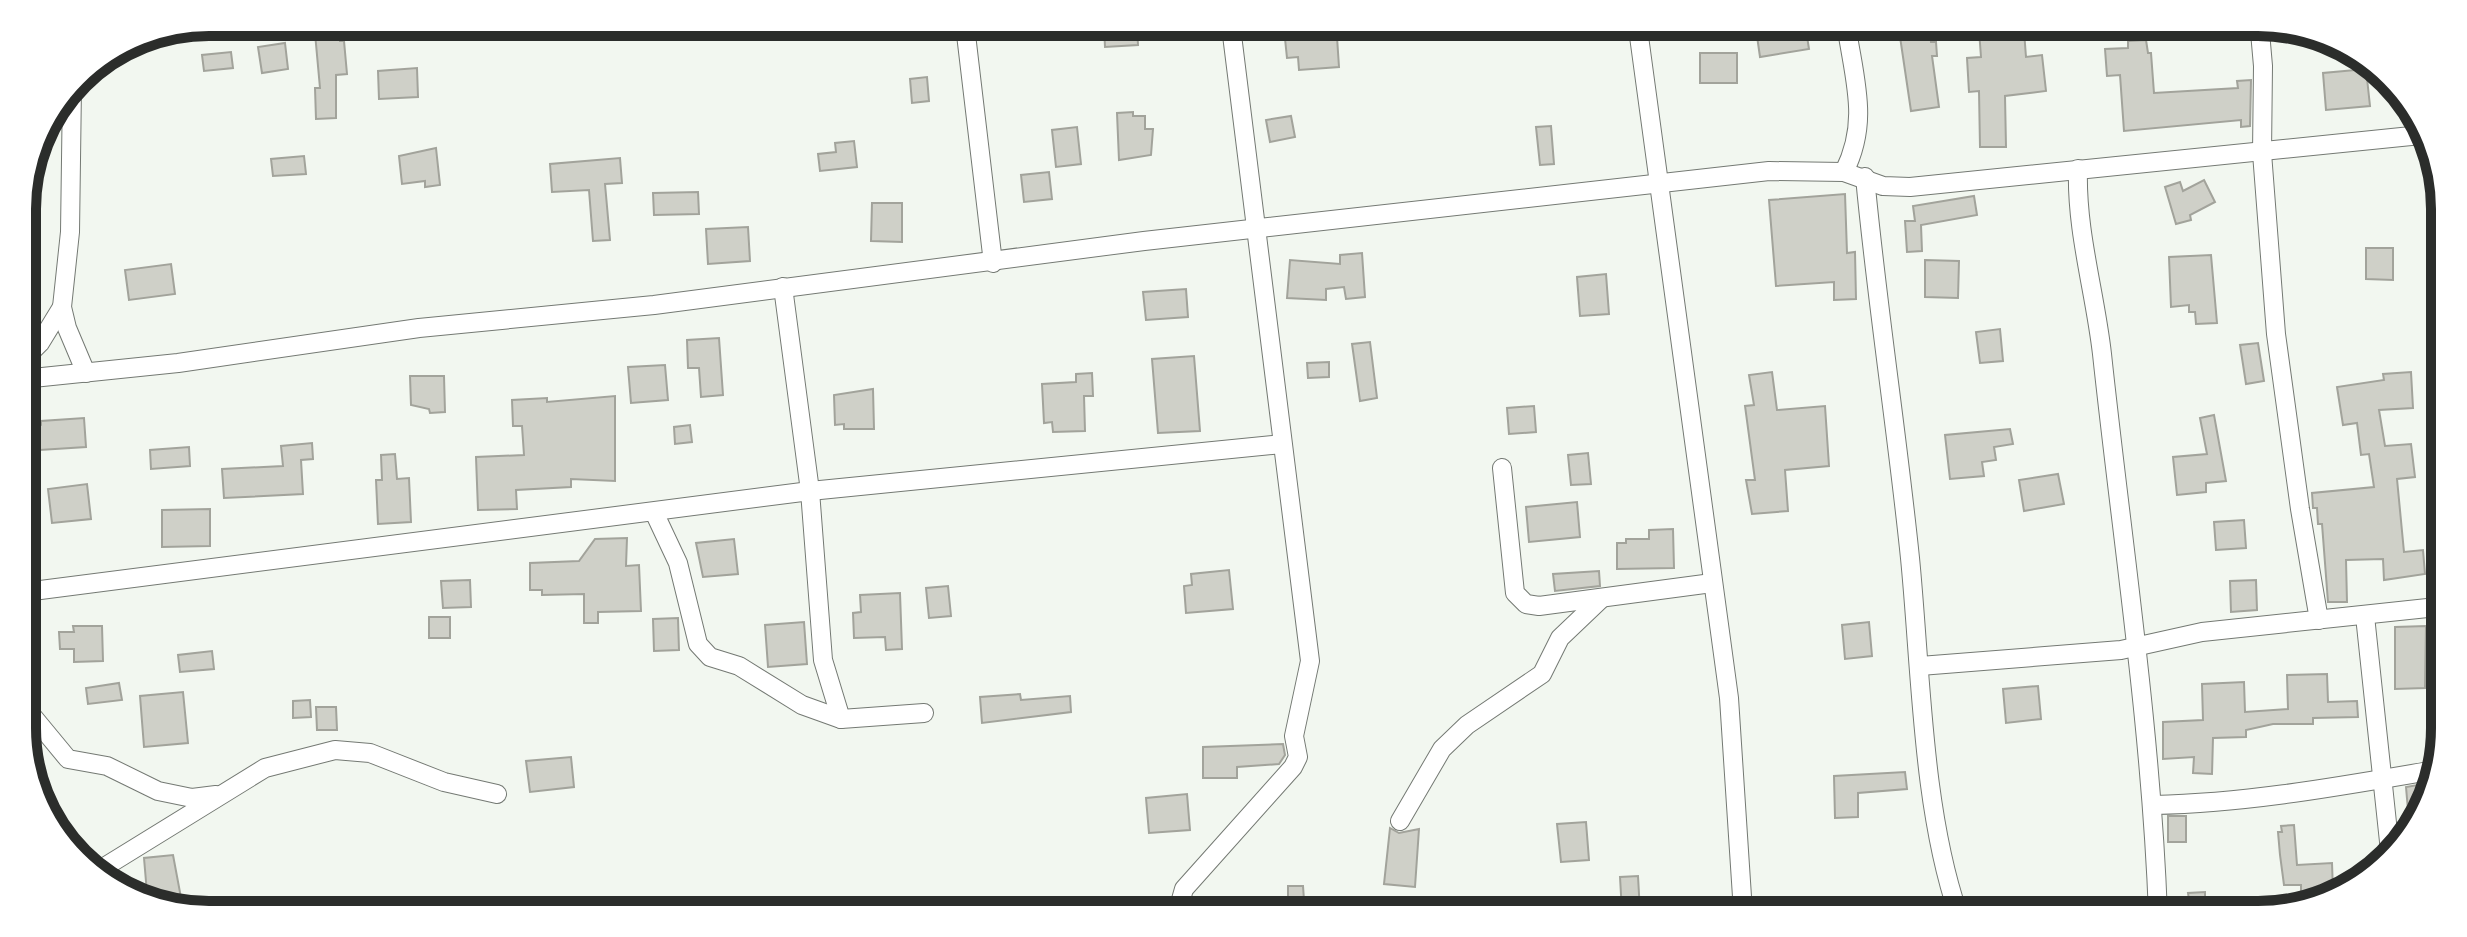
<svg xmlns="http://www.w3.org/2000/svg" width="2467" height="937" viewBox="0 0 2467 937" font-family="'Alegreya Sans',sans-serif">
<rect width="100%" height="100%" fill="#f2f7f0"/>
<!-- building -->
<g fill="#cfd0c8" stroke="#a2a39b" stroke-width="2">
<polygon points="314,22 339,23 340,41 344,41 347,74 336,75 336,118 316,119 315,88 320,88"/>
<polygon points="1104,26 1137,26 1138,45 1105,47"/>
<polygon points="1314,27 1315,39 1337,37 1339,67 1299,70 1298,57 1287,58 1284,29"/>
<polygon points="1756,29 1806,30 1809,49 1760,57"/>
<polygon points="1899,30 1930,30 1931,42 1936,42 1937,56 1932,56 1939,107 1911,111"/>
<polygon points="1979,30 2024,31 2026,57 2042,55 2046,91 2005,96 2006,147 1980,147 1979,91 1969,92 1967,58 1981,57"/>
<polygon points="2146,40 2148,53 2151,53 2154,93 2238,88 2237,81 2251,80 2250,126 2241,127 2241,120 2124,131 2120,75 2107,76 2105,49 2128,48 2128,41"/>
<polygon points="285,43 288,69 262,73 258,47"/>
<polygon points="231,52 233,68 204,71 202,55"/>
<rect x="1700" y="53" width="37" height="30"/>
<polygon points="417,68 418,97 379,99 378,71"/>
<polygon points="2366,69 2370,106 2326,110 2323,73"/>
<polygon points="927,77 929,101 912,103 910,79"/>
<polygon points="1133,112 1133,116 1145,116 1145,129 1153,129 1151,155 1119,160 1117,113"/>
<polygon points="1291,116 1295,137 1270,142 1266,120"/>
<polygon points="1551,126 1554,164 1540,165 1536,127"/>
<polygon points="1077,127 1081,164 1056,167 1052,130"/>
<polygon points="854,141 857,167 820,171 818,154 836,152 835,143"/>
<polygon points="436,148 440,185 425,187 425,181 402,184 399,156"/>
<polygon points="304,156 306,174 273,176 271,159"/>
<polygon points="620,158 622,183 605,184 610,240 593,241 589,190 552,192 550,164"/>
<polygon points="1049,172 1052,199 1024,202 1021,175"/>
<polygon points="2204,180 2215,202 2190,215 2191,220 2176,224 2165,187 2180,182 2183,191"/>
<polygon points="698,192 699,214 654,215 653,193"/>
<polygon points="1845,194 1847,253 1855,252 1856,299 1834,300 1834,282 1776,286 1769,200"/>
<polygon points="1974,196 1977,215 1921,225 1922,251 1907,252 1905,221 1915,221 1913,206"/>
<polygon points="872,203 902,203 902,242 871,241"/>
<polygon points="748,227 750,261 708,264 706,229"/>
<polygon points="2366,248 2393,248 2393,280 2366,279"/>
<polygon points="1362,253 1365,297 1346,299 1344,287 1326,289 1326,300 1287,298 1290,260 1340,264 1340,255"/>
<polygon points="2211,255 2217,323 2196,324 2195,312 2189,312 2189,305 2171,307 2169,257"/>
<polygon points="1925,260 1959,261 1958,298 1925,297"/>
<polygon points="171,264 175,294 129,300 125,270"/>
<polygon points="1606,274 1609,314 1580,316 1577,277"/>
<polygon points="1186,289 1188,317 1146,320 1143,292"/>
<polygon points="2000,329 2003,361 1980,363 1976,332"/>
<polygon points="719,338 723,395 701,397 699,368 688,368 687,340"/>
<polygon points="1370,342 1377,398 1360,401 1352,344"/>
<polygon points="2258,343 2264,381 2246,384 2240,345"/>
<polygon points="1194,356 1200,431 1158,433 1152,359"/>
<polygon points="1329,362 1329,377 1308,378 1307,363"/>
<polygon points="665,365 668,400 631,403 628,367"/>
<polygon points="1772,372 1777,410 1825,406 1829,466 1785,470 1788,511 1752,514 1746,480 1755,480 1745,406 1754,405 1749,375"/>
<polygon points="2411,372 2413,408 2379,410 2385,446 2411,444 2415,477 2397,479 2404,552 2423,550 2425,574 2384,580 2383,559 2346,560 2347,602 2328,602 2322,524 2318,524 2317,508 2313,508 2312,493 2374,487 2369,454 2361,455 2357,423 2343,425 2337,387 2384,380 2383,374"/>
<polygon points="1092,373 1093,396 1084,396 1085,431 1053,432 1052,422 1044,423 1042,384 1076,382 1076,374"/>
<polygon points="410,376 444,376 445,412 430,413 429,409 411,405"/>
<polygon points="873,389 874,429 844,429 844,424 835,425 834,395"/>
<polygon points="615,396 615,481 571,479 571,487 516,490 517,509 478,510 476,457 524,455 522,426 513,426 512,400 547,398 547,402"/>
<polygon points="1534,406 1536,432 1509,434 1507,408"/>
<polygon points="2214,415 2226,481 2206,483 2206,492 2177,495 2173,457 2207,454 2200,418"/>
<polygon points="84,418 86,447 24,451 24,428 41,425 41,421"/>
<polygon points="690,425 692,442 675,444 674,427"/>
<polygon points="2010,429 2013,444 1994,447 1996,460 1982,462 1984,476 1950,479 1945,435"/>
<polygon points="312,443 313,459 301,460 303,494 224,498 222,469 283,466 281,446"/>
<polygon points="189,447 190,466 151,469 150,450"/>
<polygon points="1588,453 1591,484 1571,485 1568,455"/>
<polygon points="395,454 397,479 409,478 411,522 378,524 376,480 382,480 381,455"/>
<polygon points="2058,474 2064,504 2024,511 2019,480"/>
<polygon points="87,484 91,519 52,523 48,489"/>
<polygon points="1577,502 1580,537 1529,542 1526,507"/>
<polygon points="210,509 210,546 162,547 162,510"/>
<polygon points="2244,520 2246,548 2216,550 2214,522"/>
<polygon points="1673,529 1674,568 1617,569 1617,543 1626,543 1626,539 1649,539 1649,530"/>
<polygon points="627,538 626,566 639,565 641,611 598,612 598,623 584,623 584,594 542,595 542,590 530,590 530,563 579,561 595,539"/>
<polygon points="734,539 738,574 703,577 696,543"/>
<polygon points="1229,570 1233,609 1186,613 1184,586 1192,585 1191,574"/>
<polygon points="1599,571 1600,586 1555,591 1553,574"/>
<polygon points="470,580 471,607 443,608 441,581"/>
<polygon points="2256,580 2257,610 2231,612 2230,581"/>
<polygon points="948,586 951,616 929,618 926,588"/>
<polygon points="900,593 902,649 886,650 885,637 854,638 853,613 861,612 860,595"/>
<rect x="429" y="617" width="21" height="21"/>
<polygon points="678,618 679,650 654,651 653,619"/>
<polygon points="804,622 807,664 768,667 765,625"/>
<polygon points="1869,622 1872,656 1845,659 1842,625"/>
<polygon points="73,626 102,626 103,661 74,662 74,649 60,649 59,632 74,632"/>
<polygon points="2426,626 2425,688 2395,689 2395,627"/>
<polygon points="212,651 214,669 180,672 178,655"/>
<polygon points="2327,674 2328,702 2357,701 2358,717 2313,718 2313,724 2273,724 2246,730 2246,737 2213,738 2212,774 2193,773 2194,757 2163,759 2163,722 2203,720 2202,684 2244,682 2245,712 2288,709 2287,675"/>
<polygon points="119,683 122,700 88,704 86,688"/>
<polygon points="2038,686 2041,719 2006,723 2003,689"/>
<polygon points="183,692 188,743 144,747 140,696"/>
<polygon points="1020,694 1021,700 1070,696 1071,712 982,723 980,697"/>
<polygon points="310,700 311,717 293,718 293,701"/>
<polygon points="316,707 336,707 337,730 317,730"/>
<polygon points="1283,744 1285,755 1279,764 1237,767 1237,778 1203,778 1203,747"/>
<polygon points="571,757 574,787 530,792 526,761"/>
<polygon points="1905,772 1907,789 1858,793 1858,817 1835,818 1834,776"/>
<polygon points="2435,782 2435,789 2420,809 2408,810 2406,787"/>
<polygon points="1187,794 1190,830 1149,833 1146,798"/>
<rect x="2168" y="816" width="18" height="26"/>
<polygon points="1586,822 1589,860 1561,862 1557,824"/>
<polygon points="2294,825 2297,865 2332,863 2333,891 2301,903 2301,885 2284,885 2280,855 2278,832 2282,832 2281,826"/>
<polygon points="1390,828 1399,833 1419,829 1415,887 1384,884"/>
<polygon points="173,855 182,903 148,905 144,858"/>
<polygon points="1638,876 1640,912 1622,912 1620,877"/>
<polygon points="1288,886 1303,886 1304,900 1288,900"/>
<polygon points="2205,892 2205,899 2226,897 2228,914 2191,914 2188,893"/>
</g>
<g fill="none" stroke-linecap="round" stroke-linejoin="round">
<!-- minor casing -->
<g stroke="#747973" stroke-width="20">
<g id="minor">
<polyline points="965,26 993,263"/>
<polyline points="1638,29 1729,698 1743,912"/>
<polyline points="2260,32 2263,66 2262,153 2276,334 2300,509 2319,620"/>
<polyline points="72,87 70,232 62,307 67,328 86,373"/>
<path d="M2078 169C2076 231 2095 292 2102 354 2122 541 2151 726 2158 914"/>
<path d="M1844 172C1869 123 1855 82 1847 30"/>
<path d="M1865 177C1877 305 1897 431 1910 558 1921 670 1922 808 1958 913"/>
<polyline points="783,287 810,491 823,660 841,719"/>
<polyline points="23,360 40,343 62,307"/>
<polyline points="23,379 178,363 419,328 654,305 1144,241 1769,171 1844,172 1883,186 1910,187 2421,135"/>
<polyline points="1502,468 1515,593 1526,604 1539,606 1712,583"/>
<polyline points="654,512 678,563 698,644 710,657 739,666 802,705 841,719 924,713"/>
<polyline points="25,592 810,491 1282,444"/>
<polyline points="2365,616 2390,851"/>
<polyline points="1920,666 2121,650 2202,632 2437,607"/>
<polyline points="25,707 68,759 107,766 158,791 192,798 216,795"/>
<path d="M2154 805C2249 803 2341 786 2435 770"/>
<polyline points="1400,821 1442,749 1467,725 1542,674 1560,638 1602,598"/>
<polyline points="98,871 265,768 335,750 370,753 444,782 497,794"/>
<polyline points="1178,910 1184,889 1293,767 1298,757 1294,736 1310,661 1231,27"/>
</g>
</g>
<!-- minor -->
<use href="#minor" stroke="#fff" stroke-width="18"/>
</g>
<!-- crop -->
<path d="M0 0H2467V937H0ZM209 36H2258A173 173 0 0 1 2431 209V728A173 173 0 0 1 2258 901H209A173 173 0 0 1 36 728V209A173 173 0 0 1 209 36Z" fill="#fff" fill-rule="evenodd"/>
<path fill="none" stroke="#2b2d2b" stroke-width="10" d="M209 36H2258A173 173 0 0 1 2431 209V728A173 173 0 0 1 2258 901H209A173 173 0 0 1 36 728V209A173 173 0 0 1 209 36Z"/>
</svg>
